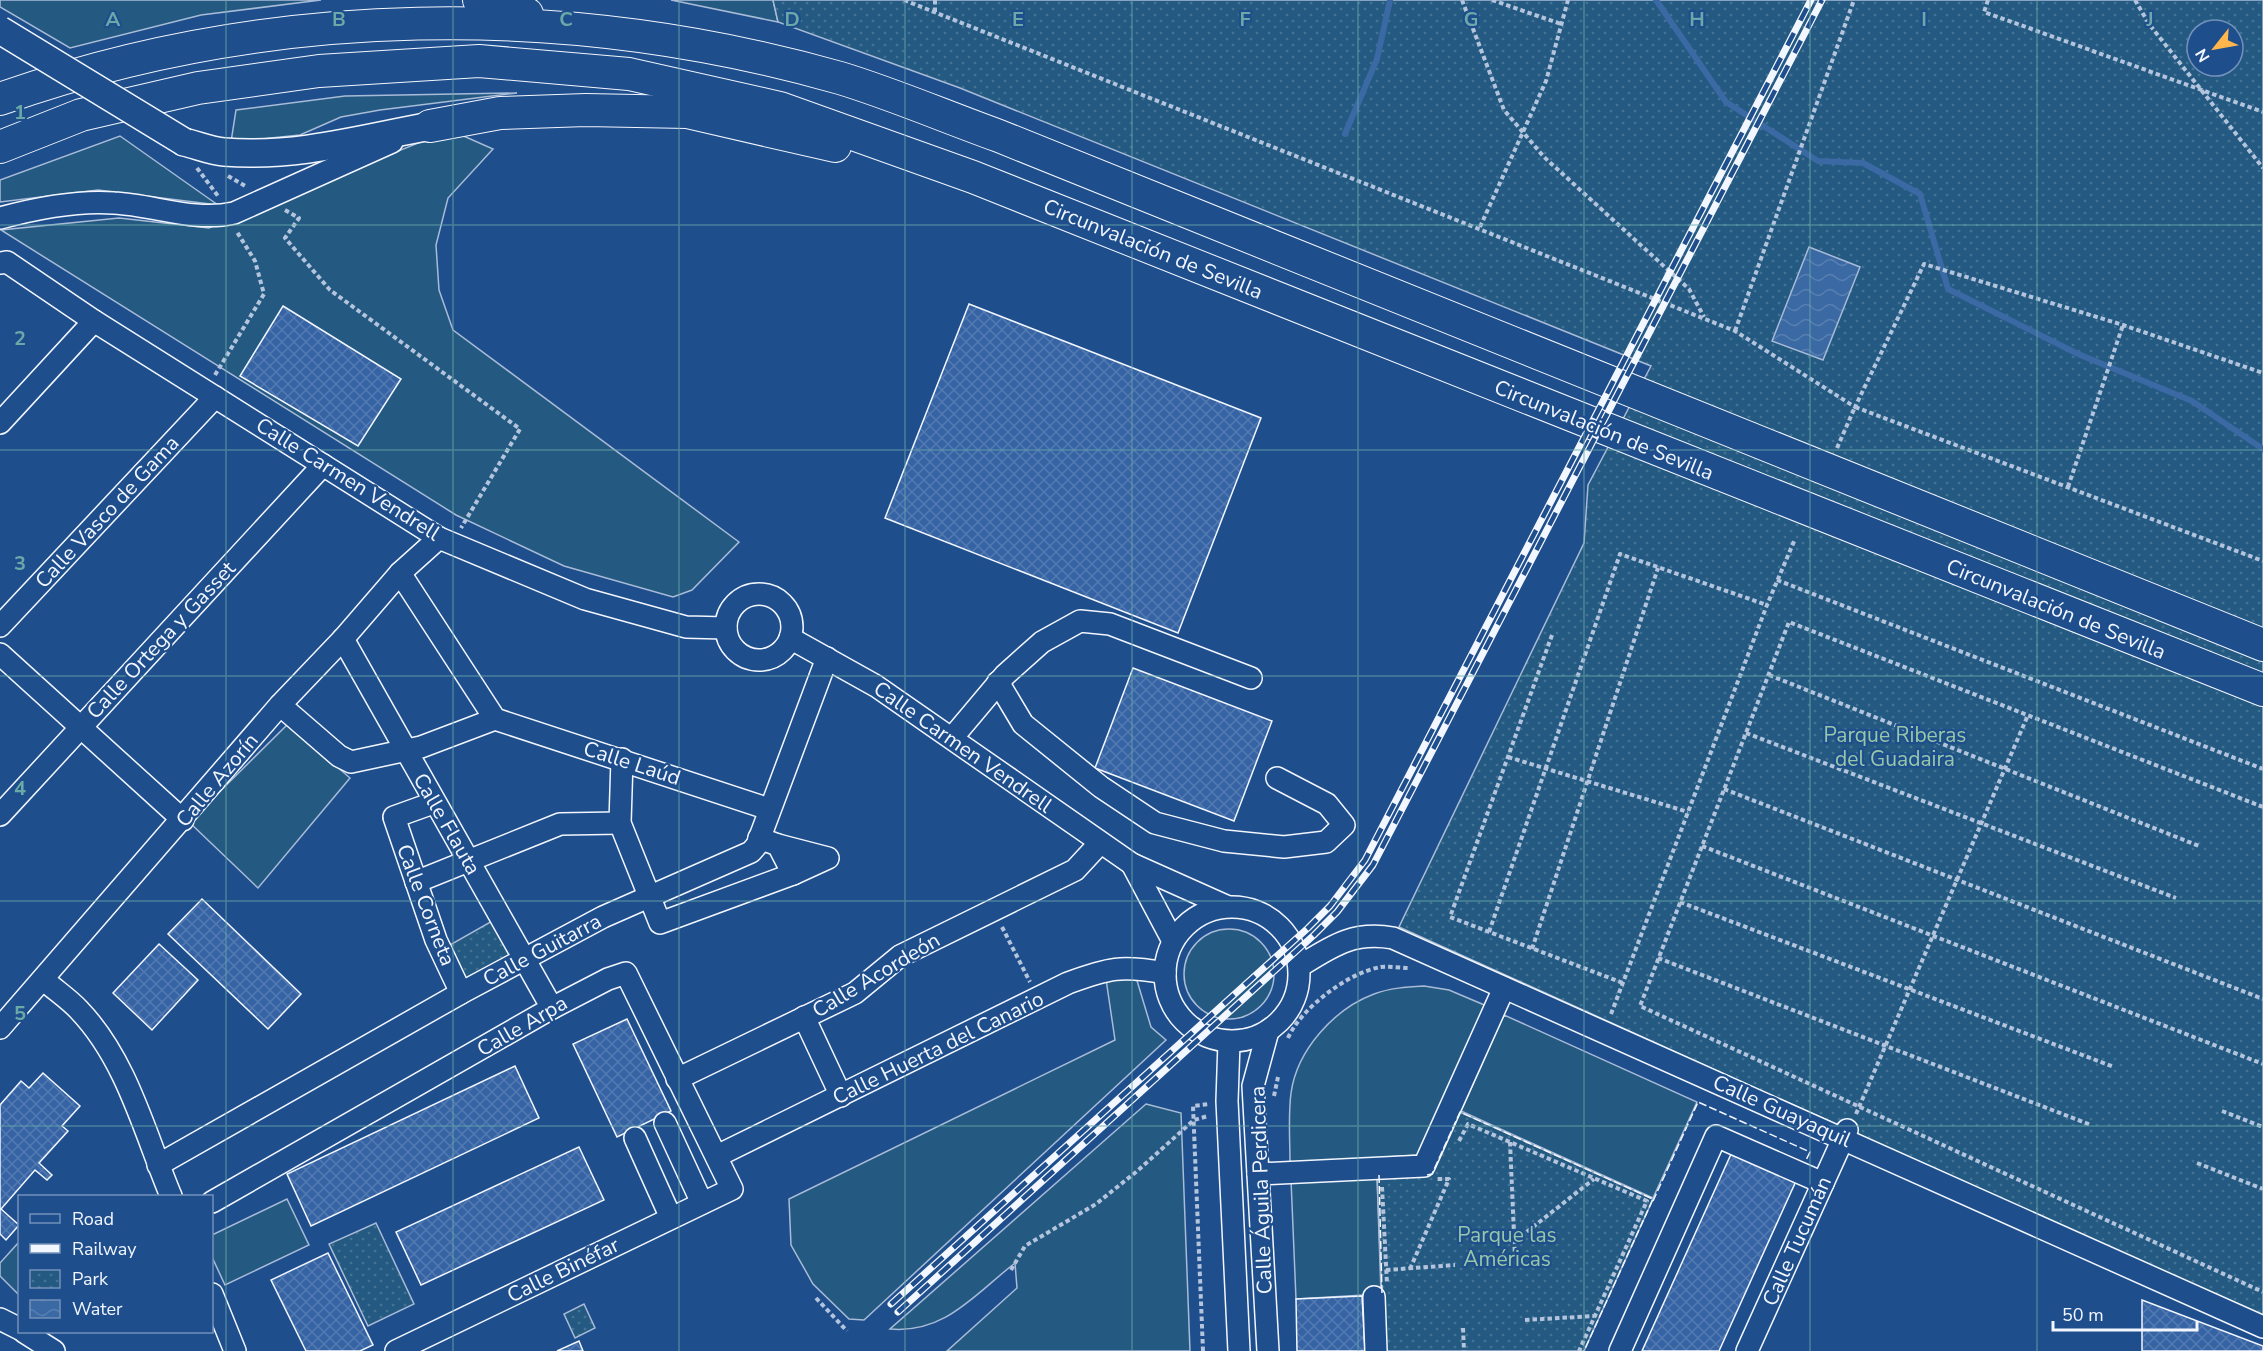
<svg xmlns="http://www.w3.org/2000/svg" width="2263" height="1351" viewBox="0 0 2263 1351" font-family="'Nunito Sans',sans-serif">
<defs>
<pattern id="park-dots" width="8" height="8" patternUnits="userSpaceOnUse" patternTransform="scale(1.5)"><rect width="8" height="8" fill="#245a82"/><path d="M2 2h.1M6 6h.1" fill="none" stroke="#447295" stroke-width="1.8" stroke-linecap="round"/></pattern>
<pattern id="water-waves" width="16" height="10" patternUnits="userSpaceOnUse" patternTransform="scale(1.5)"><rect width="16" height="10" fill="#3b69a3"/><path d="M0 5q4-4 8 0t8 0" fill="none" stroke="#587fb1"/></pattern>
<pattern id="building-cross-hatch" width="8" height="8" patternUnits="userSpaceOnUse" patternTransform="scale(1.5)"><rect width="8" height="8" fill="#3563a3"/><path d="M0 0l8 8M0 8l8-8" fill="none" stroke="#537ab1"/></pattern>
</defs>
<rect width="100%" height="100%" fill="#1f4e8c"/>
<!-- grass -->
<g fill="#245a82" stroke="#a8bbd7" stroke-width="1.5">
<polygon points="0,0 321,0 201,15 70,48 0,7"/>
<polygon points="671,0 773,0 778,22"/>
<polygon points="517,93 380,110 341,117 300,135 231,142 236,110 345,96"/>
<polygon points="450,130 493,149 448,198 436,245 439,290 453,330 739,542 692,590 673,597 564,566 456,515 1,230 119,218 209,228"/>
<polygon points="120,136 218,205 98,190 0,202 0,180"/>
<polygon points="288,724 350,778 258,888 189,822"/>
<circle cx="1229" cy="974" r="45"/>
<polygon points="1135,974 1151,1027 1166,1040 864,1320 849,1319 813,1284 791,1245 789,1199 1115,1040 1106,979"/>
<path d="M1424 986 1449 990 1489 1007 1419 1155 1290 1163C1290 1140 1288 1116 1291 1093 1297 1050 1334 1009 1374 994 1390 988 1406 987 1424 986Z"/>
<polygon points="1504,1015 1697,1102 1653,1198 1461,1111"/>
<path d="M1146 1104 1181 1113 1190 1351H947L1017 1288 1015 1263C975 1294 945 1334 890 1329Z"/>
<polygon points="1377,1176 1381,1294 1296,1299 1291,1180"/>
<polygon points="287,1199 309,1245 225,1285 212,1257 212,1235"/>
<polygon points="19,1242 19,1295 0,1276 0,1263"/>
</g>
<!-- park -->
<g fill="url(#park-dots)" stroke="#a8bbd7" stroke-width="1.5" fill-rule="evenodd">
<path d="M773 0H2263V1317L1399 927 1584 543 1588 485 1651 366 960 88 778 22ZM2197 30H2233V66H2197Z"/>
<polygon points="501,916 524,959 461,993 441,950"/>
<polygon points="1460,1112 1653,1199 1584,1351 1384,1351 1377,1175 1432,1174"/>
<polygon points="376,1223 414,1304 368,1326 329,1244"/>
<polygon points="584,1304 595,1328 575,1338 564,1314"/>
</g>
<!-- water -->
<polygon fill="url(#water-waves)" stroke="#a8bbd7" stroke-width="1.5" points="1809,247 1860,267 1823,360 1772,341"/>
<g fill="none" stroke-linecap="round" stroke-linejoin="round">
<!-- stream -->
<g stroke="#3b69a3" stroke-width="6">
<polyline points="1656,0 1726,102 1818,161 1863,163 1920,194 1948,289 2078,354 2192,401 2263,449"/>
<polyline points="1345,134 1377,59 1390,0"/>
</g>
</g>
<!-- building -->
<g fill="url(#building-cross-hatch)" stroke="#f2f6ff" stroke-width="1.5">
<polygon points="969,304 1261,418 1178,633 885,518"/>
<polygon points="283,306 401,379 358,446 240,376"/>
<polygon points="1133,668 1272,721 1234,821 1095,768"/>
<polygon points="202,899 301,994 268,1029 168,934"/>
<polygon points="159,944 198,980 152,1030 113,993"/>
<polygon points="627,1019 671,1111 617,1137 573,1044"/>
<polygon points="515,1066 539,1118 311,1226 287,1174"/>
<polygon points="43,1073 80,1106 62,1126 68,1131 39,1163 52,1175 47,1180 35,1170 1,1209 19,1225 6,1240 0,1234 0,1105 21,1081 29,1088"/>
<polygon points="579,1147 604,1200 421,1285 396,1232"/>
<polygon points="1732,1152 1796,1181 1719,1351 1642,1351"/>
<polygon points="328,1253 373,1345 360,1351 306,1351 271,1280"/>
<polygon points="1362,1296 1365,1351 1297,1351 1296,1299"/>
<polygon points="2142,1300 2263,1346 2263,1351 2142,1351"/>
<polygon points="579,1341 583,1351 557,1351"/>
</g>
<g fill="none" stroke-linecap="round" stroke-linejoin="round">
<!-- minor casing -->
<g stroke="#f2f6ff" stroke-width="24">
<g id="minor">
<path d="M0 218C37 208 76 200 114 203 154 205 194 222 234 213L392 142"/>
<polyline points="0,263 7,262 94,321 439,538 585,599 686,627 726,628"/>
<polyline points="0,423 94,321"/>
<polyline points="400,573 495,719 769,809"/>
<circle cx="759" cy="627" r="33"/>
<polyline points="0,626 215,397"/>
<polyline points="790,638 876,686 1132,864 1226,906"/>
<polyline points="343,639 552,1008"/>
<polyline points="0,654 183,820"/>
<polyline points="998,682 1023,724 1101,787 1155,823 1224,841 1284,847 1326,842 1344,825 1327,804 1277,778"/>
<polyline points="280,705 339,756 351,762 421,747 495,719"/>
<polyline points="952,738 1005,675 1042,642 1080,621 1110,624 1251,678"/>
<polyline points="622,759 620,823 660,923 793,874 778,845 759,838"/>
<polyline points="433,803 394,817 436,940 461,993"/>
<polyline points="0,815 323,465"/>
<polyline points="778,845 828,858 793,874"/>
<polyline points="1132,864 1173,941"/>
<polyline points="416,882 560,824 620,823"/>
<circle cx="1232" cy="974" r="67"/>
<path d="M1300 966C1332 946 1353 931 1393 938L2263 1327"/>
<path d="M44 980C55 990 69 999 79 1010 127 1060 145 1134 171 1196"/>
<polyline points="804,1017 841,1096"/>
<polyline points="0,1028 280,705 343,639 400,573 439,538"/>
<polyline points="1268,1031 1253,1086 1268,1351"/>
<polyline points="1229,1042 1227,1101 1239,1351"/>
<polyline points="677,1079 855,993 900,956 1075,870 1100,843"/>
<polyline points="665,1123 702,1203"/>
<polyline points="635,1138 671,1218"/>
<path d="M717 1156 1068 983C1109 968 1121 965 1165 973"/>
<polyline points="158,1165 461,993 603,917 751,852 757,845 827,658"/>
<polyline points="1258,1174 1424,1166 1504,988"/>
<polyline points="212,1202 552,1008 608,979 626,973 732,1189 396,1351"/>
<polyline points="212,1294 235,1351"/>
<polyline points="1374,1297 1376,1351"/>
<polyline points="0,1319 20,1329"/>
<polyline points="24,1332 54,1351"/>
<polyline points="1620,1351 1716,1136 1823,1183"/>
<polyline points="1747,1351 1847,1130"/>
</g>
</g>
<!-- major casing -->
<g stroke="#f2f6ff" stroke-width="30">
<path id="major" d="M184 142C197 145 211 151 224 152 293 158 362 139 430 126"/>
</g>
<!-- highway casing -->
<g stroke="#f2f6ff" stroke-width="34">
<g id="highway">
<polyline points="479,0 527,14"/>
<path d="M0 99C268 4 566 0 840 78 893 94 946 117 999 136L2263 645"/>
<polyline points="430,126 500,113 586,110 687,112 835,146"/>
<polyline points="0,147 81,115 198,88 319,71 479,61 629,74 780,108 973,177 2263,690"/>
</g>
</g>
<!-- path -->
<g stroke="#b3c4dc" stroke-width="4" stroke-dasharray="4.5 3" stroke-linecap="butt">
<polyline points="904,0 1735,331 1855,407 1924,264 2123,325 2263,373"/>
<polyline points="935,0 935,13"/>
<polyline points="1462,0 1504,110 1544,157 1689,289 1704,317"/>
<polyline points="1492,0 1561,24"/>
<polyline points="1988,0 1984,12 2263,112"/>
<polyline points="2135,0 2149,24 2263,168"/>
<polyline points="197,168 218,196"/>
<polyline points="228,176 247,187"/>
<polyline points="285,210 299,218 285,238 330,290 520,429 461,528"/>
<polyline points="1480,227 1546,81 1568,0"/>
<polyline points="1735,331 1854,0"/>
<polyline points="215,375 264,294 255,261 237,232"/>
<polyline points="1837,448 1855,407 2263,561"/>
<polyline points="2068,487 2123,325"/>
<polyline points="1777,580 2263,769"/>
<polyline points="1552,635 1450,917 1623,983"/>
<polyline points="1769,675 2199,846"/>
<polyline points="1746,733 2176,898"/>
<polyline points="1508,757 1688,812"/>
<polyline points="1724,789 2263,999"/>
<polyline points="2263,807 1789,622 1640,1006 2263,1292"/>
<polyline points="1702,846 2263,1064"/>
<polyline points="1680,902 2114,1067"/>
<polyline points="1002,927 1030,982"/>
<polyline points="1489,932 1620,554 1767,605"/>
<polyline points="1532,949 1658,568"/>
<polyline points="1658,958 2091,1125"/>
<polyline points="1611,1014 1767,605 1795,539"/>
<path d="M1288 1038C1301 1008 1349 972 1381 967 1390 966 1400 968 1409 968"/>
<polyline points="1274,1096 1278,1077"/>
<polyline points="2222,1111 2263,1127"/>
<polyline points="1856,1114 2028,715"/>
<polyline points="1459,1141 1468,1124 1647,1201 1579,1351"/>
<polyline points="1510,1142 1515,1257"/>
<polyline points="2197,1163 2263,1189"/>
<polyline points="1382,1187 1387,1284"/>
<polyline points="1515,1241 1594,1179"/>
<polyline points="1410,1269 1449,1179 1437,1179"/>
<polyline points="1011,1270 1025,1246 1096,1204 1136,1172 1194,1120 1208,1116"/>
<polyline points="1386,1270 1455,1265"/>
<polyline points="816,1298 847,1331"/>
<polyline points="1525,1320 1594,1316"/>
<polyline points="1463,1328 1464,1351"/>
<polyline points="1203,1351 1193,1106 1210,1104"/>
</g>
<!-- minor -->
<use href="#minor" stroke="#1f4e8c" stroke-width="21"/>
<!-- major -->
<use href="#major" stroke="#1f4e8c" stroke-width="27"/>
<!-- highway -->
<use href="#highway" stroke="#1f4e8c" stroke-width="32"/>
<!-- rail casing -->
<g stroke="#f2f6ff" stroke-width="7">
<g id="rail">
<polyline points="891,1304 1308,928 1330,906 1365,860 1811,0"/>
<polyline points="898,1312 1314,935 1337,912 1373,865 1822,0"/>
</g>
</g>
<!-- rail -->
<use href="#rail" stroke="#1f4e8c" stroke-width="4.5" stroke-dasharray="14" stroke-linecap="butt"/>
<!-- major-bridge casing -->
<g stroke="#f2f6ff" stroke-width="30" stroke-linecap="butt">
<polyline id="major-bridge" points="0,30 184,142"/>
</g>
<!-- major-bridge -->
<use href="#major-bridge" stroke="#1f4e8c" stroke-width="27"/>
<!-- fence -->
<g stroke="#f2f6ff" stroke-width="1.5" stroke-dasharray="8 3" stroke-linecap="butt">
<polyline points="1379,1175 1382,1294"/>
<polyline points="1427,1175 1432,1174 1460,1112 1653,1199 1584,1351"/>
<polyline points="1653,1201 1698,1102 1810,1152 1806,1160"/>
</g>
</g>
<!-- grid -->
<path fill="none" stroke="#6aa9a8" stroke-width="1.5" stroke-opacity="0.55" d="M226 0V1351M453 0V1351M679 0V1351M905 0V1351M1132 0V1351M1358 0V1351M1584 0V1351M1810 0V1351M2037 0V1351M0 225H2263M0 450H2263M0 676H2263M0 901H2263M0 1126H2263"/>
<g text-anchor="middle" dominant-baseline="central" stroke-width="4.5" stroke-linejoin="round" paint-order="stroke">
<!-- street labels -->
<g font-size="21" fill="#f2f6ff" stroke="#1f4e8c">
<text transform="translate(1153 249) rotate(22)">Circunvalación de Sevilla</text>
<text transform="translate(1604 430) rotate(22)">Circunvalación de Sevilla</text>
<text transform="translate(348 479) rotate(32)">Calle Carmen Vendrell</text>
<text transform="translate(107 512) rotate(-47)">Calle Vasco de Gama</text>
<text transform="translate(2056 609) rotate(22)">Circunvalación de Sevilla</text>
<text transform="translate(161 640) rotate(-47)">Calle Ortega y Gasset</text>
<text transform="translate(963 747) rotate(35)">Calle Carmen Vendrell</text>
<text transform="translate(632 763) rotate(18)">Calle Laúd</text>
<text transform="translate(217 780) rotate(-50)">Calle Azorín</text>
<text transform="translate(447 824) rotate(60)">Calle Flauta</text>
<text transform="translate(426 905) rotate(69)">Calle Corneta</text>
<text transform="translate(542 950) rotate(-28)">Calle Guitarra</text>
<text transform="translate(876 975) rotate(-31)">Calle Acordeón</text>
<text transform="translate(522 1026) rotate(-30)">Calle Arpa</text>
<text transform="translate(938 1048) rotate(-26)">Calle Huerta del Canario</text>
<text transform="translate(1782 1111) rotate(24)">Calle Guayaquil</text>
<text transform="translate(1261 1190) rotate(-92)">Calle Águila Perdicera</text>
<text transform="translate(1797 1241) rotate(-66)">Calle Tucumán</text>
<text transform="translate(563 1270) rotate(-26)">Calle Binéfar</text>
</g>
<!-- park labels -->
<g font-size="21" fill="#97c8a6" stroke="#1f4e8c">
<text x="1895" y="735">Parque Riberas<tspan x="1895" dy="24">del Guadaira</tspan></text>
<text x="1507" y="1235">Parque las<tspan x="1507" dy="24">Américas</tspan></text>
</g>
</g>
<g font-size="20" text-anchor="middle" font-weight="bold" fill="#6aa9a8" stroke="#1f4e8c" stroke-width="4.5" stroke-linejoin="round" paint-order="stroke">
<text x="113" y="26">A</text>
<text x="339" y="26">B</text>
<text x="566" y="26">C</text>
<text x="792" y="26">D</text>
<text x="1018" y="26">E</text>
<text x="1245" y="26">F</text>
<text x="1471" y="26">G</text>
<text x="1697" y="26">H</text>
<text x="1924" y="26">I</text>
<text x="2150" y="26">J</text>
<text x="20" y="119">1</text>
<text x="20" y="345">2</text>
<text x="20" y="570">3</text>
<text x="20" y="795">4</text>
<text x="20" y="1020">5</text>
</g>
<!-- legend -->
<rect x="18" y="1195" width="195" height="138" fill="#1f4e8c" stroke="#7391ba" stroke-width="1.5"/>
<rect x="30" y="1214" width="30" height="9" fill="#1f4e8c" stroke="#7391ba" stroke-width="1.5"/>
<text x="72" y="1225" font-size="18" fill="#f2f6ff">Road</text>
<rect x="30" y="1244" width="30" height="9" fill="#f2f6ff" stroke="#7391ba" stroke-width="1.5"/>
<text x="72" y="1255" font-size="18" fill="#f2f6ff">Railway</text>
<rect x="30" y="1270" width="30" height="18" fill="url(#park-dots)" stroke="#7391ba" stroke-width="1.5"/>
<text x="72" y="1285" font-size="18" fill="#f2f6ff">Park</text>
<rect x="30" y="1300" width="30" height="18" fill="url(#water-waves)" stroke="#7391ba" stroke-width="1.5"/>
<text x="72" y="1315" font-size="18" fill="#f2f6ff">Water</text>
<!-- north arrow -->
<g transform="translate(2215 48) rotate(239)"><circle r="28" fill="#1f4e8c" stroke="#7391ba" stroke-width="1.5"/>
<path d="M0-4.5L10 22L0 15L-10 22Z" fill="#ffb74d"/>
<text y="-9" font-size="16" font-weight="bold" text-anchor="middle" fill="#f2f6ff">N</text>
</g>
<!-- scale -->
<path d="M2053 1321v9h144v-9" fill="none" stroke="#f2f6ff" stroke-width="3"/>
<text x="2062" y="1321" font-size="18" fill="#f2f6ff" stroke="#1f4e8c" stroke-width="4.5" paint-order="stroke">50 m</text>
</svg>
